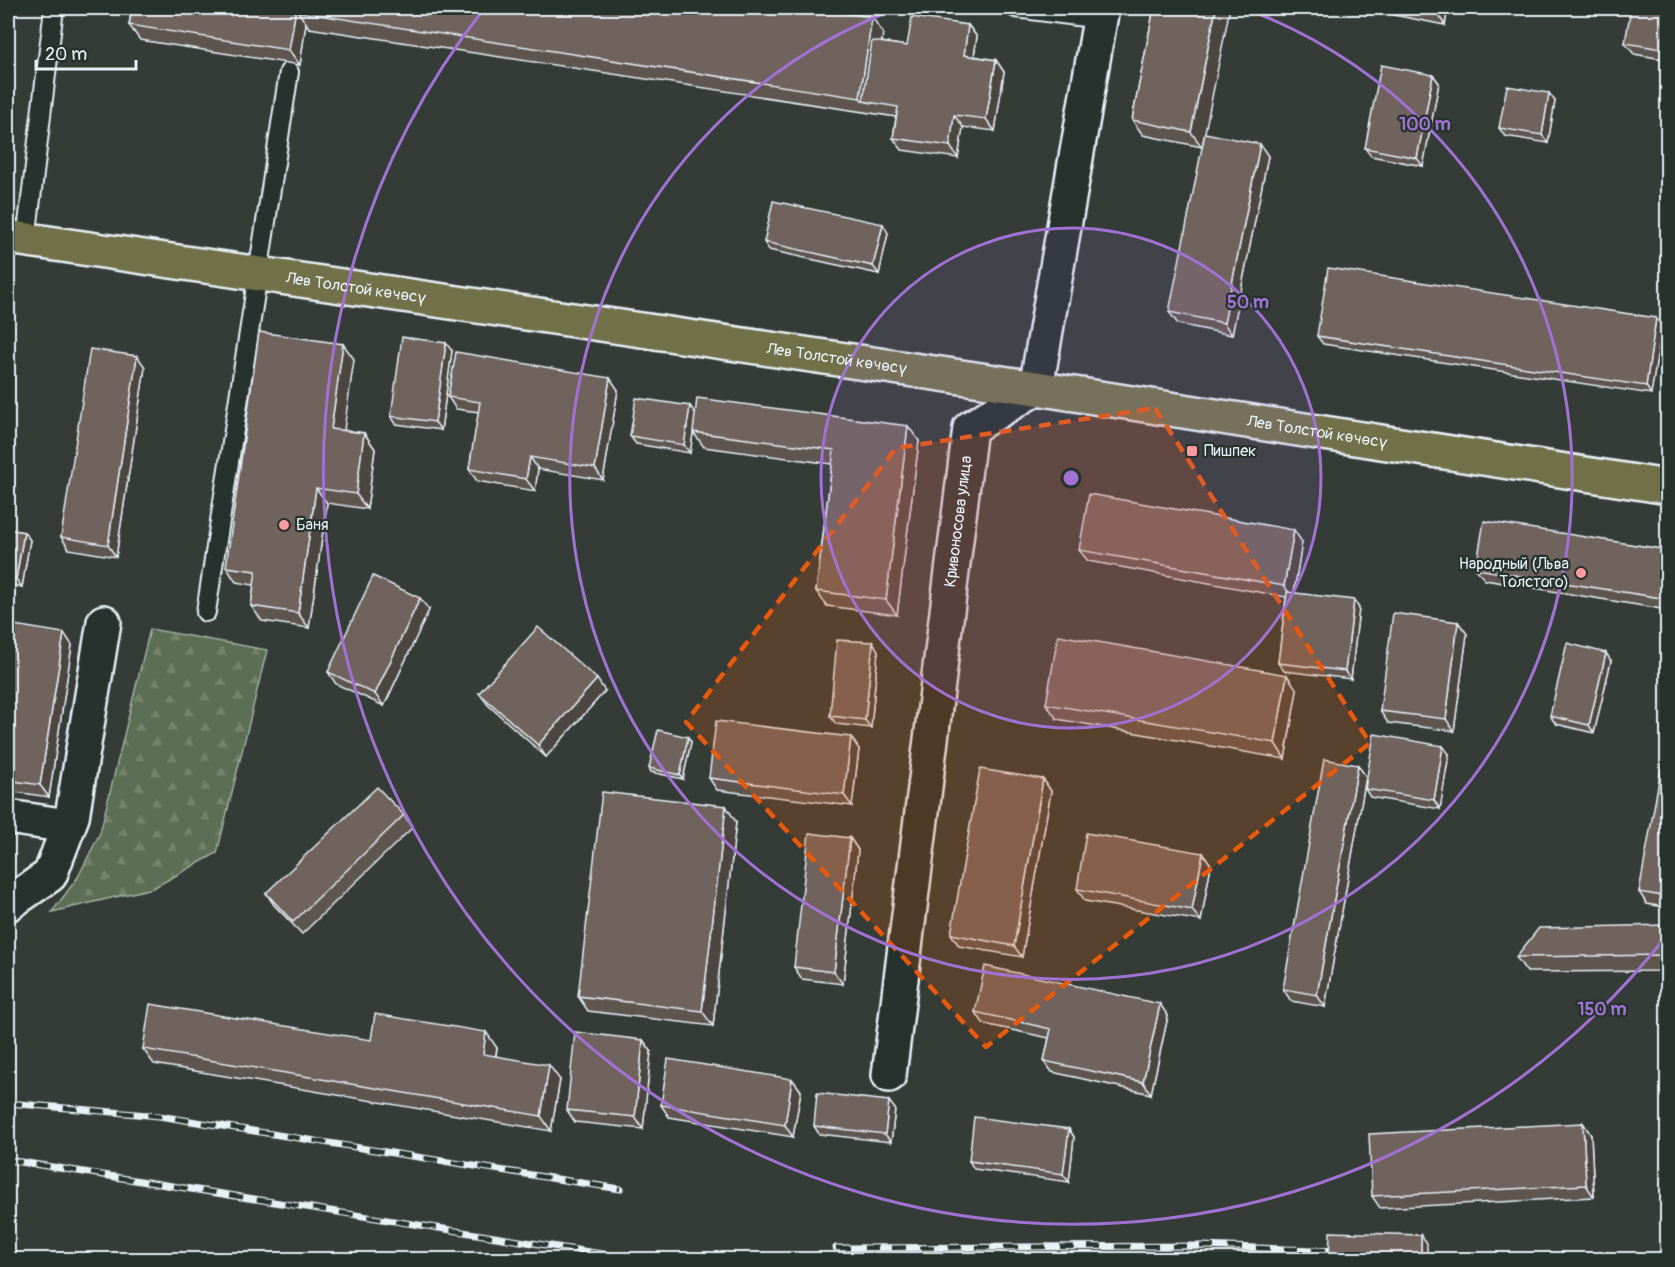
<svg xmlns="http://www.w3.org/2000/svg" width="1675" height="1267" viewBox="0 0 1675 1267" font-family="Pangolin,sans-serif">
<defs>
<pattern id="forest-firs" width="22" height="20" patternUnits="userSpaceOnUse" patternTransform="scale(1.5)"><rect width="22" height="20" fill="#5b6e52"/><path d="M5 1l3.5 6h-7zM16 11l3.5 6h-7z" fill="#73836c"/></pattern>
</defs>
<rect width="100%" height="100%" fill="#353c37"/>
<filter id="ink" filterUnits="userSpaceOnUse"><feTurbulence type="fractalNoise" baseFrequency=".0167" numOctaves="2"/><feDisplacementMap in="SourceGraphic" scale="12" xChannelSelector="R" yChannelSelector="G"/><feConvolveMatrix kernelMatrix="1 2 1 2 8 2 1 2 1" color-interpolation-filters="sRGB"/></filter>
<g filter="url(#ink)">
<!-- forest -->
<polygon fill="url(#forest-firs)" stroke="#a2b0a5" stroke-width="1.5" points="150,629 267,650 217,853 153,888 52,912 78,877 100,833"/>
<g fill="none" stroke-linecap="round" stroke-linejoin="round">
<!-- service casing -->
<g stroke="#e8f1f8" stroke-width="22">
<g id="service">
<polyline points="1016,8 1100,19"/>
<polyline points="26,240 54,8"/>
<polyline points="206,612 289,72"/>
</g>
</g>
<!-- minor casing -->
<g stroke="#e8f1f8" stroke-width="38">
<g id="minor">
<polyline points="8,817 68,826"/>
<polyline points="8,904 50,875 72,817 104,622"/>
<path id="s1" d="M889 1075 970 428 1036 388 1102 8"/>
</g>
</g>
<!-- primary casing -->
<g stroke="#e8f1f8" stroke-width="38">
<g id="primary">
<path id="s2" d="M8 237 1036 388 1668 487"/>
</g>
</g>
<!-- service -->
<use href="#service" stroke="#26332d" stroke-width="18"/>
<!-- minor -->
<use href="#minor" stroke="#26332d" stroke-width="33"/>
<!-- primary -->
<use href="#primary" stroke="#71704a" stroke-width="33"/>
<!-- rail casing -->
<g stroke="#e8f1f8" stroke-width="7">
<g id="rail">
<polyline points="8,1103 159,1116 620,1189"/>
<polyline points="8,1160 640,1260"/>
<polyline points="836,1248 1201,1246 1346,1251"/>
</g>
</g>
<!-- rail -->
<use href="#rail" stroke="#26332d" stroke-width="4.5" stroke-dasharray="14" stroke-linecap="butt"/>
</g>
<!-- wall -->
<g fill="#5f5450" stroke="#e8f1f8" stroke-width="1.5">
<polygon points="132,8 809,8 883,33 882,42 907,46 968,25 977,37 974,56 996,60 1004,72 995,131 963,127 958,158 902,150 893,138 896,117 309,28 306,23 300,65 140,40 129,25"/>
<polygon points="1154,8 1202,147 1143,135 1132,120"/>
<polygon points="1388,8 1448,8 1445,25 1394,15"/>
<polygon points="1668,8 1668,60 1634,54 1625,43"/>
<polygon points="1433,75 1439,83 1423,166 1371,156 1365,148"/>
<polygon points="1555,101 1548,143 1505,136 1499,128"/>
<polygon points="1268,156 1232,335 1178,324 1169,312"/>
<polygon points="888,233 879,274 769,250 764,242"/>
<polygon points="1662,326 1651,394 1323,344 1317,336"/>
<polygon points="452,351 441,430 396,424 391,416"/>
<polygon points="354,359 343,430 364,433 375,449 367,509 327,503 309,628 262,621 251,606 254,585 236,582 226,567"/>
<polygon points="145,367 116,557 69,549 61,537"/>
<polygon points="618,390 603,480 538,469 535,491 477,481 469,469 479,412 456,409 448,397"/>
<polygon points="690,406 695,414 919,441 897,615 827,606 816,591 832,464 704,447 693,432 694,427 690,453 636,444 630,436"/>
<polygon points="8,529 24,532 30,540 22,587 8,584"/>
<polygon points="1302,542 1294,593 1359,608 1351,679 1284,671 1278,663 1286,597 1088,561 1079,550"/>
<polygon points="1668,550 1668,610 1485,580 1476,569"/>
<polygon points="429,610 384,706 336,684 328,672"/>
<polygon points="1458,622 1467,634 1454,731 1388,723 1380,711"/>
<polygon points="8,624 72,645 49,797 8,791"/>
<polygon points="873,642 878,651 871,728 836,724 830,716"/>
<polygon points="1611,661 1594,733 1556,724 1550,716"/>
<polygon points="1297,690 1285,759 1057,719 1046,704"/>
<polygon points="605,691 546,757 488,705 479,693"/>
<polygon points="691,742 683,779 651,772 649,768"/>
<polygon points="859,749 852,806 717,790 709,778"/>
<polygon points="1449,754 1440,809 1370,797 1365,789"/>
<polygon points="1668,764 1668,908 1647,904 1639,892"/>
<polygon points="1358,765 1366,777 1325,1007 1291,1001 1283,989"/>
<polygon points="1043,779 1051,791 1022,957 959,946 951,934"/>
<polygon points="404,815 413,827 302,934 274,905 266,893"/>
<polygon points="736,822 713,1026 588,1011 578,996"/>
<polygon points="850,838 858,850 843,984 802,979 794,967"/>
<polygon points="1203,853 1211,865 1201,921 1085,901 1077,889"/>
<polygon points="1668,925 1668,971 1527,972 1516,957"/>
<polygon points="975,1012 1168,1016 1151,1094 1052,1072 1044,1061 1049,1038 984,1024"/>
<polygon points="643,1040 651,1051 643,1129 575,1122 567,1110"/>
<polygon points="497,1048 496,1056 560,1080 551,1131 154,1064 143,1049"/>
<polygon points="792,1079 801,1091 793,1137 669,1117 661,1105"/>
<polygon points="895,1109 891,1142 819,1134 814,1126"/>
<polygon points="1583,1123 1591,1135 1594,1197 1380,1208 1372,1196"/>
<polygon points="1069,1129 1074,1137 1069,1182 974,1169 969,1161"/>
</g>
<!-- shaded-wall -->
<g fill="#4e4541" stroke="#e8f1f8" stroke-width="1.5">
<polygon points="296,8 309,8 298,12 306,23 300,65 289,50"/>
<polygon points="1216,8 1230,8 1202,147 1191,132"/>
<polygon points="1438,8 1448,8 1445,25 1437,13"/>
<polygon points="872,17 883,33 873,103 863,101 860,98"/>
<polygon points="968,25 977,37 972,67 964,55"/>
<polygon points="996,60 1004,72 995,131 986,119"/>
<polygon points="1433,75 1439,83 1423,166 1417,158"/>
<polygon points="1549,93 1555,101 1548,143 1542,135"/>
<polygon points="954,115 963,127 958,158 950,146"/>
<polygon points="1260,144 1268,156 1232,335 1224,323"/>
<polygon points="883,224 888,233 879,274 873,266"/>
<polygon points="1656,318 1662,326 1651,394 1646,386"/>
<polygon points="446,343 452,351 441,430 435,422"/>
<polygon points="343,344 354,359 342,444 331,429"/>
<polygon points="137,356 145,367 116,557 108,545"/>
<polygon points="610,378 618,390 603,480 595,468"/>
<polygon points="690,406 696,414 690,453 684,445"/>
<polygon points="908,426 919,441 897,615 886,600"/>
<polygon points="364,433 375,449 367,509 356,494"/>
<polygon points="530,457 538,469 535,491 526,479"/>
<polygon points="316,488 327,503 309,628 298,613"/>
<polygon points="1294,530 1302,542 1293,598 1284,586"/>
<polygon points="24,532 30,540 22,587 16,579"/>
<polygon points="420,598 429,610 384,706 375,694"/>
<polygon points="1354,600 1359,608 1351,679 1345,671"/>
<polygon points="1458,622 1467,634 1454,731 1446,719"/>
<polygon points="64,633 72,645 49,797 40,785"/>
<polygon points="873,642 878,651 871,728 865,720"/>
<polygon points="1606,653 1611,661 1594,733 1589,725"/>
<polygon points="1287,675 1297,690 1285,759 1275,743"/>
<polygon points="597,679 605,691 546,757 538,745"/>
<polygon points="688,737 691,742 683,779 680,775"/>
<polygon points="851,737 859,749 852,806 844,795"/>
<polygon points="1443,746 1449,754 1440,809 1434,800"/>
<polygon points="1358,765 1366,777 1325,1007 1317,995"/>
<polygon points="1043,779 1051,791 1022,957 1014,946"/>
<polygon points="726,806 736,822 713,1026 702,1011"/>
<polygon points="850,838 858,850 843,984 834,972"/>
<polygon points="1203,853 1211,865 1201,921 1192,910"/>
<polygon points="1160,1004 1168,1016 1151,1094 1143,1082"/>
<polygon points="486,1032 497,1048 493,1069 483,1054"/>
<polygon points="643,1040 651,1051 643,1129 635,1117"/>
<polygon points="549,1065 560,1080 551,1131 541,1116"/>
<polygon points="792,1079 801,1091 793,1137 785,1125"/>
<polygon points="889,1101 895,1109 891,1142 885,1134"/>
<polygon points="1583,1123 1591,1135 1594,1197 1586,1185"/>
<polygon points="1069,1129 1074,1137 1069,1182 1063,1174"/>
<polygon points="1421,1235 1427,1243 1427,1260 1421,1260"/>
</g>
<!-- building -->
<g fill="#6f625d" stroke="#e8f1f8" stroke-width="1.5">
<polygon points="132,8 296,8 289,50 129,25"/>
<polygon points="299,8 809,8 872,17 860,98 298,12"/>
<polygon points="1154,8 1216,8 1191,132 1132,120"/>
<polygon points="1406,8 1438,8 1437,13"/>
<polygon points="1631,8 1668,8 1668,50 1625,43"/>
<polygon points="912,17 968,25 964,55 996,60 986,119 954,115 950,146 893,138 898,107 863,101 872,41 907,46"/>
<polygon points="1381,65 1433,75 1417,158 1365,148"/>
<polygon points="1507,86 1549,93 1542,135 1499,128"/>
<polygon points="1205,133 1260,144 1224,323 1169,312"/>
<polygon points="773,201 883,224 873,266 764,242"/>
<polygon points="1328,268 1656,318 1646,386 1317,336"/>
<polygon points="259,332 343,344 331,429 364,433 356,494 316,488 298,613 251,606 256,571 226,567"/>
<polygon points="402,337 446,343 435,422 391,416"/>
<polygon points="90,349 137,356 108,545 61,537"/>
<polygon points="456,352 610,378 595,468 530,457 526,479 469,469 480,402 448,397"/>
<polygon points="636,398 690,406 684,445 630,436"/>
<polygon points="697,398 908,426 886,600 816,591 834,450 693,432"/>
<polygon points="1089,494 1294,530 1284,586 1079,550"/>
<polygon points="1484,521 1668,550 1668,599 1476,569"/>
<polygon points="8,529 24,532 16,579 8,577"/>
<polygon points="373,576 420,598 375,694 328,672"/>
<polygon points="1287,592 1354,600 1345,671 1278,663"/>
<polygon points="1393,613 1458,622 1446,719 1380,711"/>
<polygon points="8,624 64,633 40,785 8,780"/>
<polygon points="538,627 597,679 538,745 479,693"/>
<polygon points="1058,635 1287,675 1275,743 1046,704"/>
<polygon points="837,640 873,642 865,720 830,716"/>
<polygon points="1567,643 1606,653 1589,725 1550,716"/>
<polygon points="716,721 851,737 844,795 709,778"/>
<polygon points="658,730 688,737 680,775 649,768"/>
<polygon points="1374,734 1443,746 1434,800 1365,789"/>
<polygon points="1324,759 1358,765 1317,995 1283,989"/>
<polygon points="1662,763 1668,764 1668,897 1639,892"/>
<polygon points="980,769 1043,779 1014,946 951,934"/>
<polygon points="377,787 404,815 293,922 266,893"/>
<polygon points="602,792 726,806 702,1011 578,996"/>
<polygon points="809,833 850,838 834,972 794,967"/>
<polygon points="1086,833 1203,853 1192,910 1077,889"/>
<polygon points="1668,925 1668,955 1516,957 1539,928"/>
<polygon points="985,966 1160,1004 1143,1082 1044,1061 1051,1029 975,1012"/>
<polygon points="150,1004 371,1040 375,1014 486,1032 483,1054 549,1065 541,1116 143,1049"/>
<polygon points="575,1032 643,1040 635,1117 567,1110"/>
<polygon points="668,1059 792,1079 785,1125 661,1105"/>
<polygon points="817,1093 889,1101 885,1134 814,1126"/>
<polygon points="974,1117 1069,1129 1063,1174 969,1161"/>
<polygon points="1583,1123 1586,1185 1372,1196 1369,1134"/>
<polygon points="1330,1232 1421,1235 1421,1260 1329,1260"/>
</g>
</g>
<!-- marked area -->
<path fill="#e8590c" fill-opacity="0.2" stroke="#e8590c" stroke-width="4.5" stroke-dasharray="12 8" stroke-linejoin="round" d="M1155 408 1370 743 986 1047 686 722 896 448Z"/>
<!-- distance rings -->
<circle cx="1071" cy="478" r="250" fill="#a171d3" fill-opacity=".12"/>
<g fill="none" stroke="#a171d3" stroke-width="3">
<circle cx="1071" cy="478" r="250"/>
<path d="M1246 9A501 501 0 1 1 896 9"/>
<path d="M1667 935A751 751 0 1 1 483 10"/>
</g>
<!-- markers -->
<g fill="#ff9aa2" stroke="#26332d" stroke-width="2">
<rect x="1186" y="445" width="12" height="12" rx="3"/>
<circle cx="284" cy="525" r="6"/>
<circle cx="1581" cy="573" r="6"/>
</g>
<g text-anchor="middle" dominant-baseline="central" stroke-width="4.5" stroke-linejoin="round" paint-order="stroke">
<!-- street labels -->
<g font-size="16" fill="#e8f1f8" stroke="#26332d">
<text stroke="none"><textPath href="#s2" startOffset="352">Лев Толстой көчөсү</textPath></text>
<text stroke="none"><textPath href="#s2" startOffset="838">Лев Толстой көчөсү</textPath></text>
<text stroke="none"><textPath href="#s2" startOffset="1324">Лев Толстой көчөсү</textPath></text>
<text stroke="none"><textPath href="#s1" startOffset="558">Кривоносова улица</textPath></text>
</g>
<!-- poi labels -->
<g font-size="16" fill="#e8f1f8" stroke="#26332d" text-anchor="start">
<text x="1204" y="451">Пишпек</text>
<text x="296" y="525">Баня</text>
<text x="1569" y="564" text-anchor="end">Народный (Льва<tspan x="1569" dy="18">Толстого)</tspan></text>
</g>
</g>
<circle cx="1071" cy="478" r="9" fill="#a171d3" stroke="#26332d" stroke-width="3"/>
<g font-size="18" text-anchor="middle" font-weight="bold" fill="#a171d3" stroke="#26332d" stroke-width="4.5" stroke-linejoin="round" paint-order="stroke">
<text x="1425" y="130">100 m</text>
<text x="1248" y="308">50 m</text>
<text x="1602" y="1015">150 m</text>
</g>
<!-- margin -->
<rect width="1675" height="1267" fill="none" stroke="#26332d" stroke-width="30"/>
<rect x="15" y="15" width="1645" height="1237" fill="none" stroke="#e8f1f8" stroke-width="2" filter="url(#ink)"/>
<!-- scale -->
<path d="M36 60v9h100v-9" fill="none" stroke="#e8f1f8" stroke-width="3"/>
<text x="45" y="60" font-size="18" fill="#e8f1f8" stroke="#26332d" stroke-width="4.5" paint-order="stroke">20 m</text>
</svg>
